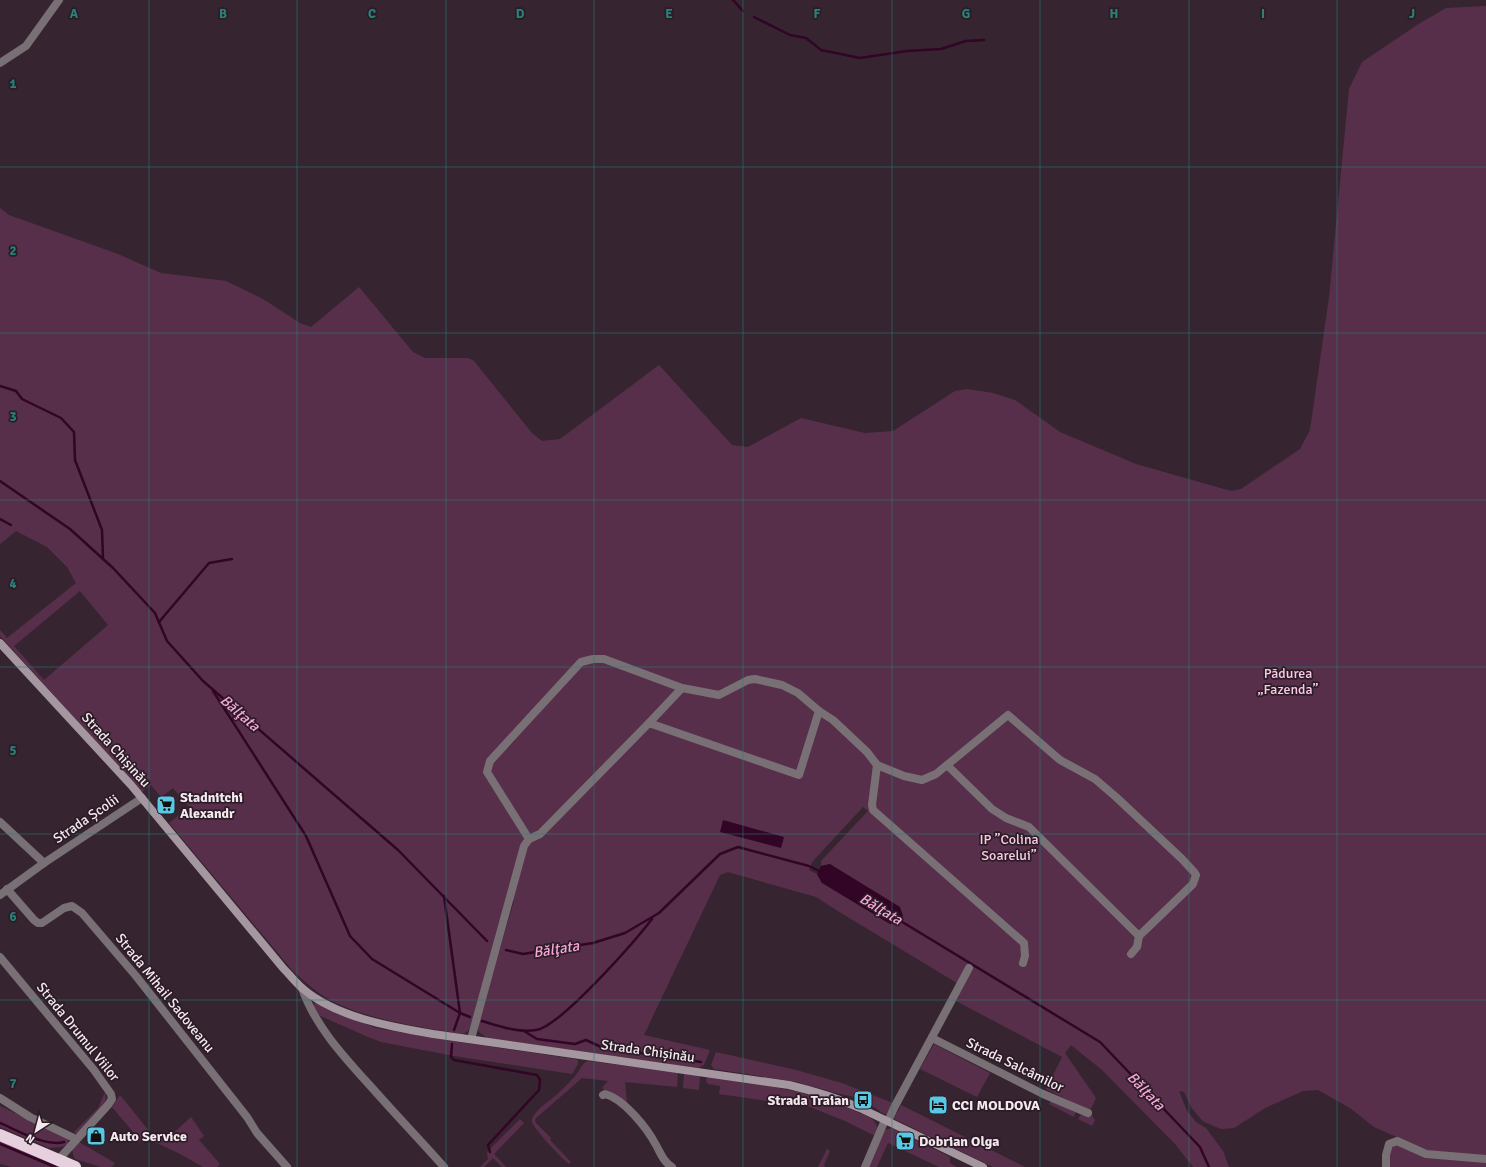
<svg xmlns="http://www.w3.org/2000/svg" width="1486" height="1167" viewBox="0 0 1486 1167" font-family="Signika,sans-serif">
<rect width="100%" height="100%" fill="#362530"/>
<!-- green -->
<g fill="#582f4a" fill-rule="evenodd">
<path d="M1486 6V1156L1435 1154 1374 1127 1350 1108 1318 1090 1303 1091 1265 1108 1234 1128 1221 1129 1204 1122 1200 1118 1191 1107 1184 1092 1179 1091 1187 1111 1196 1122 1206 1128 1223 1151 1229 1167H1193L1175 1144 1102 1070 1071 1045 1065 1053 1096 1098 1090 1111 1095 1121 1092 1126 1078 1119 1082 1113 1090 1111 1046 1089 1062 1057 956 1001 973 969 966 965 957 983 841 913 816 897 728 872 720 875 644 1035 710 1050 704 1065 698 1068 487 1038 479 1032 477 1027 514 901 506 899 471 1025 468 1031 463 1034C420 1027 375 1021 336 1003 319 995 305 982 292 970L169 823 189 807 173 788 161 797 151 785 142 792 0 636V630L7 638 76 583 67 567 47 547 16 531 0 544V208L9 215 118 254 161 273 226 281 263 299 300 323 311 327 359 287 413 352 425 358H468L474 361 532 433 542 441 560 439 659 365 732 445 748 447 801 418 865 433 893 431 955 391 967 389 993 393 1015 400 1060 432 1136 464 1231 491 1241 489 1300 449 1310 430 1329 297 1349 89 1362 62 1417 25 1446 8ZM80 591 108 625 44 680 14 646ZM863 807 868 811 821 861V866L830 864 822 883 817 874 809 870 812 862Z"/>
<polygon points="315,1002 336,1013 376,1028 438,1039 575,1059 578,1060 578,1064 572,1074 454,1056 381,1042 368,1037 316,1014 313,1006"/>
<polygon points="934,1044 990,1073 977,1097 920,1069"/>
<polygon points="716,1052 796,1070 842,1083 893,1103 888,1114 884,1114 868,1103 870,1100 856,1094 854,1097 836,1093 797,1082 714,1069 711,1065"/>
<path d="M587 1061 678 1072 677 1087 625 1082 627 1103 602 1088 608 1081 582 1078 536 1118 535 1122 551 1138 550 1140 571 1162 569 1164C562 1159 534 1129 532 1122 530 1114 549 1101 554 1097 562 1090 569 1083 576 1075 580 1070 582 1064 587 1061Z"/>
<polygon points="684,1073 700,1075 699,1090 683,1088"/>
<path d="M707 1077C757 1083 806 1090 852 1110 862 1114 876 1117 878 1129L875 1136 845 1121 810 1107 719 1094 720 1086 708 1084 706 1081Z"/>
<polygon points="105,1092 106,1098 105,1103 77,1134 74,1132 98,1108"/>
<polygon points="120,1095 153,1136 168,1138 191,1117 204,1136 199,1140 220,1164 217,1167 203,1167 180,1154 157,1143 145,1141 135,1142 139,1139 112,1107"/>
<polygon points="1051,1100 1076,1111 1074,1117 1049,1104"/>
<polygon points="901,1105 1025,1167 993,1167 894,1119"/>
<polygon points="0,1106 67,1137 69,1142 67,1145 61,1147 49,1148 0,1127"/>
<polygon points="520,1119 524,1123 494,1154 506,1167 502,1167 493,1158 484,1167 480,1167 488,1159 487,1152"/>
<polygon points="892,1128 950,1157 950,1163 957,1167 939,1167 888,1143 877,1167 868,1167 884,1130"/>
<polygon points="0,1139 67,1167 12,1167 0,1164"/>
<polygon points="79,1142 115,1163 112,1167 101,1167 78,1160 74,1158 72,1149"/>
<path d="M1400 1144 1426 1156 1486 1160V1167H1389C1389 1159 1388 1151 1394 1145Z"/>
<polygon points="827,1149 830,1151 824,1165 825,1167 818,1167"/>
</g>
<!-- water -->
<g fill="#320426">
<polygon points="723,820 784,837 781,848 720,832"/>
<polygon points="830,864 900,907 903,916 899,923 890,924 822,883 817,874 821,866"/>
</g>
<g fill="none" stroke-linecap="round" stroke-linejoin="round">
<!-- stream -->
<g stroke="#320426" stroke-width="2.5">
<polyline points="733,0 743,11"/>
<polyline points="754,17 790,35 806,38 821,50 860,58 907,51 941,49 966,41 984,40"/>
<polyline points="0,386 16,391 22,399 61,418 74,432 75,460 102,530 103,559"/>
<polyline points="0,481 70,529 113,568 155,613 167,641 203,681 398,850 487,941"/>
<polyline points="0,519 11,525"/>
<polyline points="159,622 209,563 232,559"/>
<polyline points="213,691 306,836 350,936 372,959 460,1013 470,1017"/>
<polyline points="444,896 460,1013 454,1030"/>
<polyline points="899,920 1100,1042 1200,1147 1209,1167"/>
<polyline points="506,950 523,954 593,943 625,933 659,913 720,854 738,847 809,866 821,872"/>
<path d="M482 1021C499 1026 518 1033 536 1030 560 1027 635 941 652 919"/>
<polyline points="524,1031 537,1039 575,1044 586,1040 601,1047 701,1062"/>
<polyline points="452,1044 451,1057 454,1060 537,1075 540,1080 539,1090 488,1145 490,1152"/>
<path d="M0 1123C17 1130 45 1147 64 1142"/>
<polyline points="0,1144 55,1167"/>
</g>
<!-- street -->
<g stroke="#797075" stroke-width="8">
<polyline points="0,63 26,46 59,0"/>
<polyline points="649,723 799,775 819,711 833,720 867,752 877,765 904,776 922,780 936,774 947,765 992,809 1006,818 1029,827 1139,936 1137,947 1131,954"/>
<polyline points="877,765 872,805 873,810 1024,943 1025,956 1023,963"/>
<polyline points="947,765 1008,715 1060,760 1095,779 1116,797 1182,859 1194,872 1196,875 1193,884 1139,936"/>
<polyline points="0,822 44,863"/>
<polyline points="529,839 487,772 490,761 581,662 593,659 604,659 682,688"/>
<polyline points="7,889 34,920 38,923 42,923 64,908 72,906 82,913 136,976 247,1117 257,1133 287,1167"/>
<polyline points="0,895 44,863 142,798"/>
<polyline points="0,957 94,1070 111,1094 112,1099 108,1105 58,1160"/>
<path d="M302 988C315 1027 347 1060 374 1090 397 1116 421 1141 444 1167"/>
<polyline points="932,1038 1043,1094 1088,1113"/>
<polyline points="471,1039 524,846 529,839 540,834 649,723 682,688 719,695 748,680 755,679 782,685 798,693 819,711"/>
<path d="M603 1095 605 1094C624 1099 647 1128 656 1145 661 1154 663 1161 672 1167"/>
<polyline points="0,1098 30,1117 76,1139"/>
<polyline points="888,1121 895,1106 969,968"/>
<polyline points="865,1167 885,1120"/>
<polyline points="1386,1167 1386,1155 1389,1144 1397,1141 1426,1154 1486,1159"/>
</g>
<!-- secondary -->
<path stroke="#a5979f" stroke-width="8" d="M0 643 131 785 283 968C289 974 295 982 302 988 335 1017 391 1027 433 1034L789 1085C814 1091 837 1098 860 1108L983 1167"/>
<!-- highway -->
<polyline stroke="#e6d0dd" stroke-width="12" points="0,1135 75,1167"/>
</g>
<!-- grid -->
<path fill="none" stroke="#26827b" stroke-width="1" stroke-opacity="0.55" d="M149 0V1167M297 0V1167M446 0V1167M594 0V1167M743 0V1167M892 0V1167M1040 0V1167M1189 0V1167M1337 0V1167M0 167H1486M0 333H1486M0 500H1486M0 667H1486M0 834H1486M0 1000H1486"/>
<!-- icons -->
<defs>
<g id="supermarket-square" transform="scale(1)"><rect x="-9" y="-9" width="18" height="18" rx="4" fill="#59c8e4" stroke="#2c1c26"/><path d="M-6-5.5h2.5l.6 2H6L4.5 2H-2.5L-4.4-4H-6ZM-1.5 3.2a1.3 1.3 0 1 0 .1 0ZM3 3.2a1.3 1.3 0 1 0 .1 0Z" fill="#111"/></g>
<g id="bus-square" transform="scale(1)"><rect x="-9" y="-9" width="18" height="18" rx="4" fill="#59c8e4" stroke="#2c1c26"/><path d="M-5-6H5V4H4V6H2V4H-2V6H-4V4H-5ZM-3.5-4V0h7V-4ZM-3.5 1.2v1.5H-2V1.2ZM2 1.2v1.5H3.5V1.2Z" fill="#111"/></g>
<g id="hotel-square" transform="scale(1)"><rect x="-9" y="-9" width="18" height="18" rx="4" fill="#59c8e4" stroke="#2c1c26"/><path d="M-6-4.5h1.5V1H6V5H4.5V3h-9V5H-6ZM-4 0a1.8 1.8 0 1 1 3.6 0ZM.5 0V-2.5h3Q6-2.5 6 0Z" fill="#111"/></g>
<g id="shop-square" transform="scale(1)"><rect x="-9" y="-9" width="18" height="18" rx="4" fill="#59c8e4" stroke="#2c1c26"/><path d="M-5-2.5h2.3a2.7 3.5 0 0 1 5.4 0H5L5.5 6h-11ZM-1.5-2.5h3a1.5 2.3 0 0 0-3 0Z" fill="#111"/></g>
</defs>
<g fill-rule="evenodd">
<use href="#supermarket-square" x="166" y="805"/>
<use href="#bus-square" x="863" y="1100"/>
<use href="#hotel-square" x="938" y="1105"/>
<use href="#shop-square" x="96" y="1136"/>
<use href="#supermarket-square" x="905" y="1141"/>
</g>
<g text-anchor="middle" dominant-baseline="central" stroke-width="3.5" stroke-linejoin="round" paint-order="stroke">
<!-- park labels -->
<g font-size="14" fill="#fac9e7" stroke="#2c1c26">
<text x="1288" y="673">Pădurea<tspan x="1288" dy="16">„Fazenda”</tspan></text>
<text x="1009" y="839">IP ”Colina<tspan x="1009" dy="16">Soarelui”</tspan></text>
</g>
<!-- street labels -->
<g font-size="14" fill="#f5e9f0" stroke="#2c1c26">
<text transform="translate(116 750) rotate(48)">Strada Chișinău</text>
<text transform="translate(86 819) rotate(-34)">Strada Școlii</text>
<text transform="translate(165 993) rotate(51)">Strada Mihail Sadoveanu</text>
<text transform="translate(78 1032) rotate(51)">Strada Drumul Viilor</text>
<text transform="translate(648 1051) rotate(8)">Strada Chișinău</text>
<text transform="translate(1015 1065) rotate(26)">Strada Salcâmilor</text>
</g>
<!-- poi labels -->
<g font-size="14" font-weight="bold" fill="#f5e9f0" stroke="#2c1c26" text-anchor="start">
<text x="180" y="797">Stadnitchi<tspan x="180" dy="16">Alexandr</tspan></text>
<text x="849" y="1100" text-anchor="end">Strada Traian</text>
<text x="952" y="1105">CCI MOLDOVA</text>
<text x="110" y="1136">Auto Service</text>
<text x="919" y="1141">Dobrian Olga</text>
</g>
<!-- water labels -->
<g font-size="15" font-style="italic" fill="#f6a6da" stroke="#2c1c26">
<text transform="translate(240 713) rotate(41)">Bălţata</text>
<text transform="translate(881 909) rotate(31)">Bălţata</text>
<text transform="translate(556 949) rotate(-9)">Bălţata</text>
<text transform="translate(1146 1091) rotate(46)">Bălţata</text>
</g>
</g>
<g font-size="13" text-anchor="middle" font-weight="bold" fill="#26827b" stroke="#2c1c26" stroke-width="3.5" stroke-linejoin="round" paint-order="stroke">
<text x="74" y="18">A</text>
<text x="223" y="18">B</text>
<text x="372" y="18">C</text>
<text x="520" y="18">D</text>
<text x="669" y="18">E</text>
<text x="817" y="18">F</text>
<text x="966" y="18">G</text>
<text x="1114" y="18">H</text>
<text x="1263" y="18">I</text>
<text x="1412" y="18">J</text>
<text x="13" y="88">1</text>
<text x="13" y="255">2</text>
<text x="13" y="421">3</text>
<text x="13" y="588">4</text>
<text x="13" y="755">5</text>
<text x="13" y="921">6</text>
<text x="13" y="1088">7</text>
</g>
<!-- north arrow -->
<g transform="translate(36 1131) rotate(216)" stroke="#2c1c26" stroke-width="3" paint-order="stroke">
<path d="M0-3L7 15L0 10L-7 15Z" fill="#f5e9f0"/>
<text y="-6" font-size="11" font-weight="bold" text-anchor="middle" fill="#f5e9f0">N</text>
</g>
</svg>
